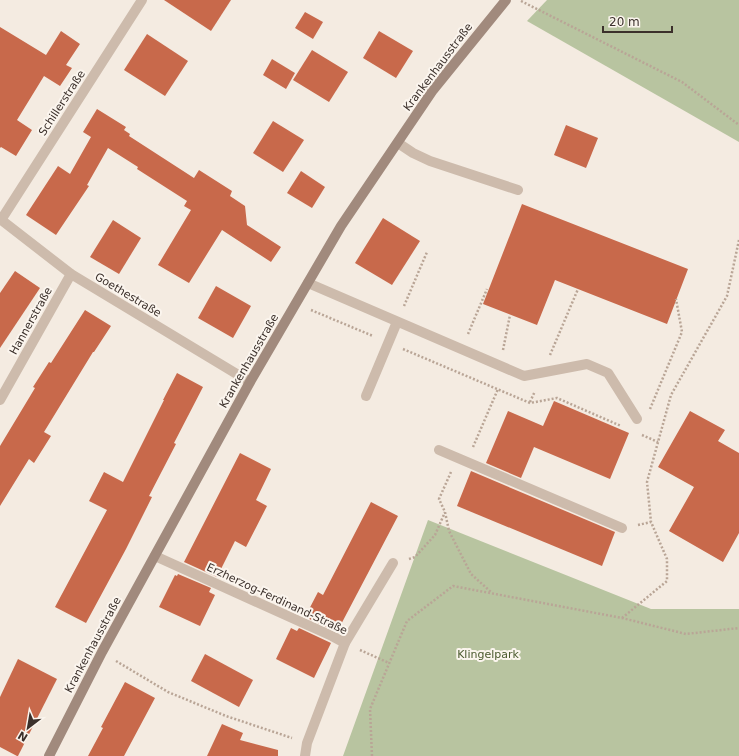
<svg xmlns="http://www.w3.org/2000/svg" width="739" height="756" viewBox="0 0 739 756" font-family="'DejaVu Sans',sans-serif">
<rect width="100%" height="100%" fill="#f4ebe1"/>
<!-- green -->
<g fill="#b8c4a0">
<polygon points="547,0 739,0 739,142 527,21"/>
<polygon points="428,520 651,609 739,609 739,756 343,756"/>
</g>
<!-- building -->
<g fill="#c8694b">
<polygon points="164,0 231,0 211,31"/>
<polygon points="305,12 323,22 313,39 295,28"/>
<polygon points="0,27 46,55 61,31 80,44 66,65 72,68 60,86 44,76 17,120 32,130 16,156 1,147 0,148"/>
<polygon points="379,31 413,51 396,78 363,58"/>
<polygon points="147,34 188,61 165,96 124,70"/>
<polygon points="312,50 348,72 329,102 293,80"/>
<polygon points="272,59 295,73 286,89 263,75"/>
<polygon points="97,109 126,127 124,130 130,134 129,136 194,178 199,170 232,191 230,196 245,206 247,225 281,247 271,262 222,230 189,283 158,265 191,210 184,206 187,201 137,169 138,167 108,148 87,185 89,186 56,235 26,215 58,166 70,174 91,137 83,132"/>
<polygon points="273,121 304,140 283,172 253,153"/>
<polygon points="566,125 598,138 586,168 554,155"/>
<polygon points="301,171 325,187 312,208 287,193"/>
<polygon points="522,204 688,269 667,324 555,280 537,325 483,304"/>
<polygon points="383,218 420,241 392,285 355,263"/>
<polygon points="113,220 141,238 119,274 90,257"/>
<polygon points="15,271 40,288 0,348 0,293"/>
<polygon points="216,286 251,306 233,338 198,318"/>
<polygon points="85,310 111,326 94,352 93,352 44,432 51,436 34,463 29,459 0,506 0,446 35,388 33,387 49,362 51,363"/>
<polygon points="177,373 203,387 174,443 176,444 149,496 152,497 126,549 86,623 55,607 107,510 89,501 104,472 123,482 164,400 163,400"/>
<polygon points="554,401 629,433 610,479 534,447 521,478 486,463 508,411 543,426"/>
<polygon points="690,411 725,430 718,441 739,453 739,533 723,562 669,531 694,487 658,467"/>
<polygon points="240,453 271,469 256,500 267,506 246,547 235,541 217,577 184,562"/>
<polygon points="471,471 615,532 602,566 457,506"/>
<polygon points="371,502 398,516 337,632 305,617 318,592 323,595"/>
<polygon points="178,574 211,588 209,592 215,595 200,626 159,607 175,575 177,576"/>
<polygon points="291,628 297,631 299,628 331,643 314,678 276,659"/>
<polygon points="205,654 253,680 239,707 191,681"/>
<polygon points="18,659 57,679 18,756 17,756 0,747 0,697"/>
<polygon points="125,682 155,698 124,756 88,756 103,728 101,727"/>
<polygon points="222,724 243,733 240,740 278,750 278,756 207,756"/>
</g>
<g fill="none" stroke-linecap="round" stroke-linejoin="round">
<!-- path -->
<g stroke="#b9a596" stroke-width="2.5" stroke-dasharray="2 2" stroke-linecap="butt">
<polyline points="521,1 682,82 739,125"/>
<polyline points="404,306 427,252"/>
<polyline points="311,310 373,336"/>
<polyline points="468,334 487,289"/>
<polyline points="403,349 530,403 557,398 621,426"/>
<polyline points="503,350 510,315"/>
<polyline points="550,355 578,289"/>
<polyline points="530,402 535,391"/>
<polyline points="650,409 682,332 676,299"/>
<polyline points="642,435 658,442"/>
<polyline points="473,447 498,389"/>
<polyline points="451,472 439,499 445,512 449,531 471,574 491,592"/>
<polyline points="638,525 651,522"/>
<polyline points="409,559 415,557 435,535 445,512"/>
<polyline points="622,618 667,581 667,559 651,522 647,482 671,395 727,296 739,240"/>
<polyline points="360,650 389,663"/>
<polyline points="116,661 168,692 226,716 292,738"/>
<polyline points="372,756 370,709 407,621 453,586 622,618 686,634 739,628"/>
</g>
<!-- lane -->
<g stroke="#cdbbac" stroke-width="10">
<polyline points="398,143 413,153 430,161 518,190"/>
<polyline points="308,283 524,376 587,364 608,373 637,419"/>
<polyline points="366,396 397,322"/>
<polyline points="439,450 622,528"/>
</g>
<!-- street -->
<g stroke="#cdbbac" stroke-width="10">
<polyline points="0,219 71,274 250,382"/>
<polyline points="1,220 142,0"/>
<polyline points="0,400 71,274"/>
<polyline points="155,556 332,636 345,643"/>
<polyline points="305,756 307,743 345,643 393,563"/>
</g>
<!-- secondary -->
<polyline stroke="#a18a7d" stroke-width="10" points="49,756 102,652 250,382 341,226 433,90 506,0"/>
</g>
<g text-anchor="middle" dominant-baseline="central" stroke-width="4" stroke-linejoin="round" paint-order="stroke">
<!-- street labels -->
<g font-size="11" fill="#3b302b" stroke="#fbf5ee">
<text transform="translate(438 67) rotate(-53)">Krankenhausstraße</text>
<text transform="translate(62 103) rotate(-57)">Schillerstraße</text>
<text transform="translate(128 295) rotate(31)">Goethestraße</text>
<text transform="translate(31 321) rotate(-61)">Hannerstraße</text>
<text transform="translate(249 361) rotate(-60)">Krankenhausstraße</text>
<text transform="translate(277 599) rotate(25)">Erzherzog-Ferdinand-Straße</text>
<text transform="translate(93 645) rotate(-62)">Krankenhausstraße</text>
</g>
<!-- park labels -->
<g font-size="11" fill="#4a5a2e" stroke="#fbf5ee">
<text x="488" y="654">Klingelpark</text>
</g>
</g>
<!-- north arrow -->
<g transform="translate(28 728) rotate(211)" stroke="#fbf5ee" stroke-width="3" paint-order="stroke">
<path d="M0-3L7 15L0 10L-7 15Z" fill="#3b302b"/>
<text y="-6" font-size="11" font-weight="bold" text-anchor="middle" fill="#3b302b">N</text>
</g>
<!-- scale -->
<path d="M603 26v6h69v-6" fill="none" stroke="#3b302b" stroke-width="2"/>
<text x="609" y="26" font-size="12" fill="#3b302b" stroke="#fbf5ee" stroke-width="3" paint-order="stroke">20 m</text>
</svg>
